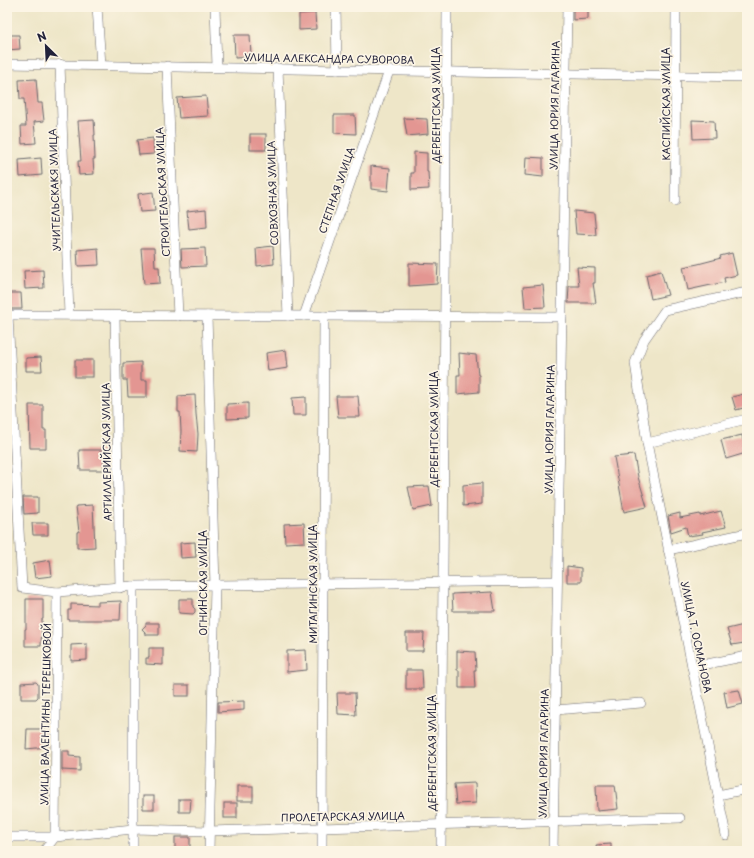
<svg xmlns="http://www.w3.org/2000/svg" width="754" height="858" viewBox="0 0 754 858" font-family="'Playpen Sans',sans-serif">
<rect width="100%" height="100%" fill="#fcf5e5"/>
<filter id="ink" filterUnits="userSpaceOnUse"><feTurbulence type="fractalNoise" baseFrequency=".025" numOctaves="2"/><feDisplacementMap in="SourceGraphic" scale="8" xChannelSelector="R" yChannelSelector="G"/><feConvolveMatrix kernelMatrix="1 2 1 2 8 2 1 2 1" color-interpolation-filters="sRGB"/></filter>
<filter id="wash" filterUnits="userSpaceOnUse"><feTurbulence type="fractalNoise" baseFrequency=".012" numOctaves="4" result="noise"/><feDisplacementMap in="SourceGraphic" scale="16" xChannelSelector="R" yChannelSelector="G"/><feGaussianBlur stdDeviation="0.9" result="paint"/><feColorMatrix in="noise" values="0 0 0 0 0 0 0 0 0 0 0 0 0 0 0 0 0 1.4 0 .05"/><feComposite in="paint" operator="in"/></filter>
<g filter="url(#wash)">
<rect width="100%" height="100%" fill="#eee6c8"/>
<g id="blocks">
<!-- building -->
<g fill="#e39692">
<polygon points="573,7 588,7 588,19 573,20"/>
<polygon points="315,13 316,29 299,30 299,14"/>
<polygon points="7,35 19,35 20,49 7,50"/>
<polygon points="234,35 250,35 251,57 235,58"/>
<polygon points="36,79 38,103 42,103 44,121 34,122 36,143 22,144 21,126 26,126 24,99 20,99 19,80"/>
<polygon points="206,96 208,116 179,118 177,98"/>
<polygon points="334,115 355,115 356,134 334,133"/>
<polygon points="404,118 427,119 428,134 407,136"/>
<polygon points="94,120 95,135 94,135 95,159 93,159 94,174 79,175 78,161 81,161 78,121"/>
<polygon points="692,120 714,121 715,138 693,139"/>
<rect x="250" y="134" width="16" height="16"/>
<polygon points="153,138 154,154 139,155 137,140"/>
<polygon points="414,152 427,153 427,172 428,172 429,189 411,190 411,173 414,173"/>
<polygon points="526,157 543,158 543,177 525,175"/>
<polygon points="41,158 42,175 20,177 19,160"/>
<polygon points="371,166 390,168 388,191 371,189"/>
<polygon points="153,192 155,211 140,212 138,194"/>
<polygon points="206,209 207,227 189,229 187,211"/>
<polygon points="574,211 594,213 596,235 576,234"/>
<polygon points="273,246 274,264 257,266 256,248"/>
<polygon points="98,248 99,265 78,266 77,250"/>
<polygon points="141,248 154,248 155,267 159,267 160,283 144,284"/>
<polygon points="205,248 206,266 182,267 181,249"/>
<polygon points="732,253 737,275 724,278 725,282 688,290 683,267 698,264 721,258 720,256"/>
<polygon points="409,263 438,264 437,284 409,286"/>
<polygon points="577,267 595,268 595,283 593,283 596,303 568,303 569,286 579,286"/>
<polygon points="43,270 44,288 25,289 24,271"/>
<polygon points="661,271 668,295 651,299 646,275"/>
<polygon points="543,285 545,307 525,308 523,287"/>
<polygon points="7,293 21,293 22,309 7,309"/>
<polygon points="286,350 288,368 268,371 266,353"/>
<polygon points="459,353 476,355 478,375 479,375 479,392 457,394 457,375 460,375"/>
<polygon points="41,357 42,371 26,371 26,358"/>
<rect x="75" y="360" width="18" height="17"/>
<polygon points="141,362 141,380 147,380 147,397 128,397 127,380 123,380 123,363"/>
<polygon points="747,393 747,407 736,410 732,397"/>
<polygon points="195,395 196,414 198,434 197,452 180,451 181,431 180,412 178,412 178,396"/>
<polygon points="336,396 358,396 360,417 338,417"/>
<polygon points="306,397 306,415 293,415 292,398"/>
<polygon points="248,403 248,418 227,419 227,404"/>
<polygon points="29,405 43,405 43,430 46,430 46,448 30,448"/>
<polygon points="742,435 746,453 726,459 721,440"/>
<polygon points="79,450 103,450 104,470 80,470"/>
<polygon points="634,455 638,477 647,507 624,512 614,457"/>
<polygon points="482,483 482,504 463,506 463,485"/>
<polygon points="429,486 432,506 413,510 408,487"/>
<polygon points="23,497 38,497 38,513 24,514"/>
<polygon points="93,505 95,547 77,548 77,532 79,532 76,506"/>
<polygon points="721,511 726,527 702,532 703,534 688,536 686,527 671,532 668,516 680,513 680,518 700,514 700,516"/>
<polygon points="32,523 48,523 48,535 33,535"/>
<polygon points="304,523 305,542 285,543 284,524"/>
<polygon points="195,542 196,557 181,558 180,543"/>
<polygon points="50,560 52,576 35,578 33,563"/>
<polygon points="567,566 581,568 581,582 567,582"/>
<polygon points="492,592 495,611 453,611 452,594"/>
<polygon points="26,599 43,599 43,619 42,619 41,646 25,646 25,629 26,629"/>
<polygon points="179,599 193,599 193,607 195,609 195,612 193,614 179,613"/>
<polygon points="121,601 120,620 68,620 68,610 71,610 71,604 98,605 98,602"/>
<polygon points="146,623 159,623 159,635 146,635 146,633 142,629 146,625"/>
<polygon points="744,625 744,643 732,645 727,629"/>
<polygon points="406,633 424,633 423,651 406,651"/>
<polygon points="87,644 87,660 71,661 71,645"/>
<polygon points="149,648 163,648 163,665 146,664 146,658 149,658"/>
<polygon points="306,650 307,670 287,672 287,651"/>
<polygon points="457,651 475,652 476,670 474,670 475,688 459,688 459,670 457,670"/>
<polygon points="406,670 422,670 423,689 406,689"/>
<polygon points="36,682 38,684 38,697 36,699 21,699 21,683"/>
<rect x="175" y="685" width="14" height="11"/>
<polygon points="739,690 743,704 727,708 724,692"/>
<polygon points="337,693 355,693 356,715 338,714"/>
<polygon points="244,701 244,710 218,712 218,702"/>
<polygon points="27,729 45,729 47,747 26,749"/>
<polygon points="62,751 69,751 69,756 80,757 80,771 62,770"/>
<polygon points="475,783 476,803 456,804 454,784"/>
<polygon points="596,785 615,785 618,809 597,811"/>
<rect x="237" y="786" width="16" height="15"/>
<rect x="143" y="796" width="11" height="13"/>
<polygon points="179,799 191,799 190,812 179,812"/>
<rect x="224" y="803" width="13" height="15"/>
<rect x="175" y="837" width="15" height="14"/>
<polygon points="611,844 611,851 597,851 596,845"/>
</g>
</g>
</g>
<g filter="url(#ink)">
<use href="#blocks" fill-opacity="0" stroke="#69676c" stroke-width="1"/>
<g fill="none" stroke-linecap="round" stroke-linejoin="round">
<!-- street casing -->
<g stroke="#69676c" stroke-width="10">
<g id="street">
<polyline points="97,7 101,65"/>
<polyline points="215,7 217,67"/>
<polyline points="336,7 337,70"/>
<polyline points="7,64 747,77"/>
<polyline points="60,64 69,315"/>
<polyline points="167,66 178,316"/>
<polyline points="278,68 288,316"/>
<polyline points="675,201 676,7"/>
<polyline points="7,315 562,317"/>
<polyline points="8,315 22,588 57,592 133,586 557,581"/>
<polyline points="115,316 120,588"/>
<polyline points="207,316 215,586 209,851"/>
<polyline points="304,316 389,71"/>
<polyline points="647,443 747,419"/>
<polyline points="668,550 747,533"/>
<polyline points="133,586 133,851"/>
<polyline points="692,667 747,656"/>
<polyline points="555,710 641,703"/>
<polyline points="718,795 747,789"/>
<polyline points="726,835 647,443 635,363 644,340 665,310 747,292"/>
<polyline points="7,837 55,837 133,829 209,831 680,818"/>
<polyline points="44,851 55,837 57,592"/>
<polyline points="322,851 324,316"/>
<polyline points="441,851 447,7"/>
<polyline points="553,851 567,7"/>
</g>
</g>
<!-- street -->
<use href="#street" stroke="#fff" stroke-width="9"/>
</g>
</g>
<g text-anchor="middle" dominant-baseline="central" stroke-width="3.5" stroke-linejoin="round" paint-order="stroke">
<!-- street labels -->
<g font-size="10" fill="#22223b" stroke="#fcf5e5">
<text transform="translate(329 58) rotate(1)">УЛИЦА АЛЕКСАНДРА СУВОРОВА</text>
<text transform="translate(665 104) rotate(-90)">КАСПИЙСКАЯ УЛИЦА</text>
<text transform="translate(435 105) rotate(-90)">ДЕРБЕНТСКАЯ УЛИЦА</text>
<text transform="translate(554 105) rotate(-89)">УЛИЦА ЮРИЯ ГАГАРИНА</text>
<text transform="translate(54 190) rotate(-92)">УЧИТЕЛЬСКАКЯ УЛИЦА</text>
<text transform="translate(336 190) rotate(-71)">СТЕПНАЯ УЛИЦА</text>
<text transform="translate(162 192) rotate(-93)">СТРОИТЕЛЬСКАЯ УЛИЦА</text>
<text transform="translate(272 193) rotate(-92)">СОВХОЗНАЯ УЛИЦА</text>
<text transform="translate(433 429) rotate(-90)">ДЕРБЕНТСКАЯ УЛИЦА</text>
<text transform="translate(549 429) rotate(-89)">УЛИЦА ЮРИЯ ГАГАРИНА</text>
<text transform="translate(106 452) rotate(-91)">АРТИЛЛЕРИЙСКАЯ УЛИЦА</text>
<text transform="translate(202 583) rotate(-90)">ОГНИНСКАЯ УЛИЦА</text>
<text transform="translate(312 584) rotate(-90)">МИТАГИНСКАЯ УЛИЦА</text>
<text transform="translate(697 637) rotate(78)">УЛИЦА Т. ОСМАНОВА</text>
<text transform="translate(45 714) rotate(-89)">УЛИЦА ВАЛЕНТИНЫ ТЕРЕШКОВОЙ</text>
<text transform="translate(431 753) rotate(-90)">ДЕРБЕНТСКАЯ УЛИЦА</text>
<text transform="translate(543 753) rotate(-89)">УЛИЦА ЮРИЯ ГАГАРИНА</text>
<text transform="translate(343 816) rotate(-1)">ПРОЛЕТАРСКАЯ УЛИЦА</text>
</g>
</g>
<!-- margin -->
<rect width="754" height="858" fill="none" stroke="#fcf5e5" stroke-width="24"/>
<!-- north arrow -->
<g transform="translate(46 46) rotate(336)" stroke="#fcf5e5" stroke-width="3" paint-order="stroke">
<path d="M0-3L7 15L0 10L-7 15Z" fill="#22223b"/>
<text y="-6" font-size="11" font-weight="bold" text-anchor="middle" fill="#22223b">N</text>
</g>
</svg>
